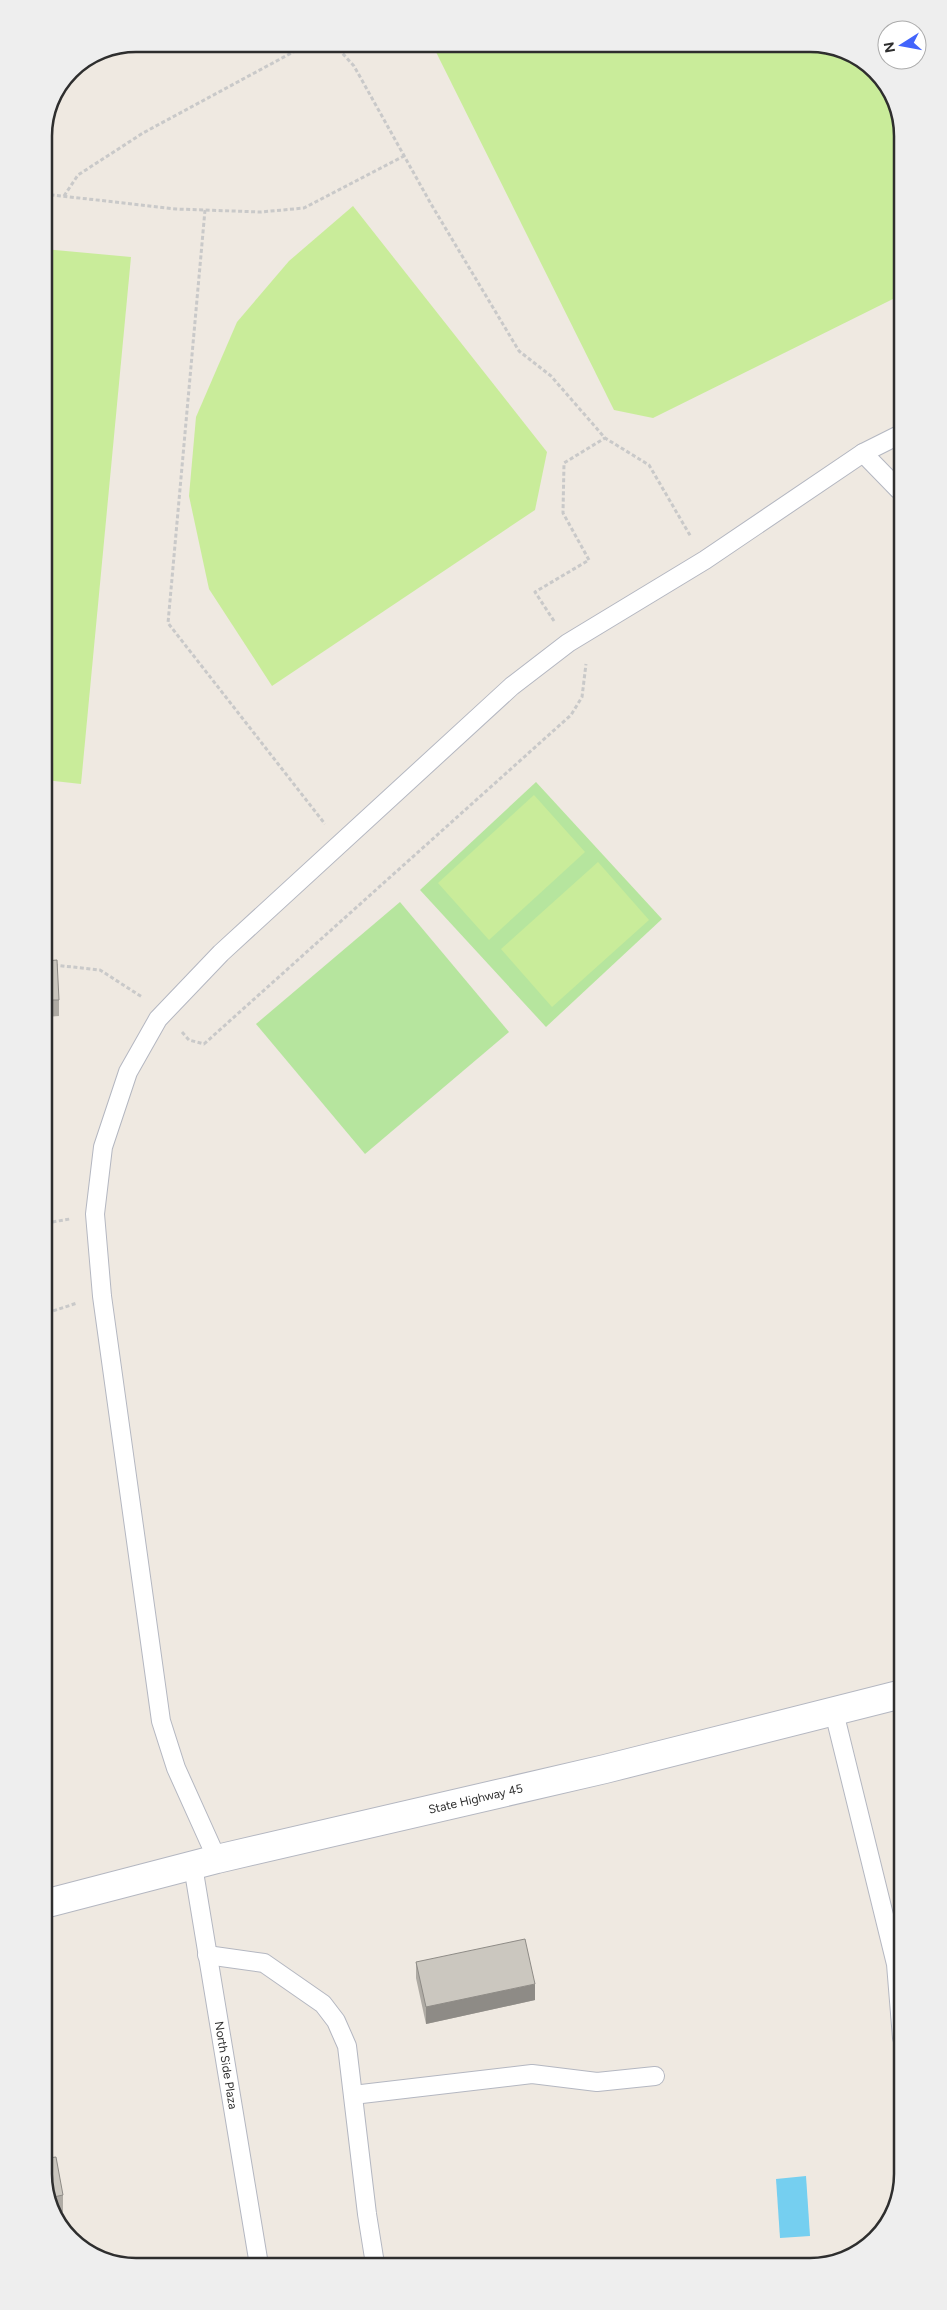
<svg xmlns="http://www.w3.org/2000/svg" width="947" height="2310" viewBox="0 0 947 2310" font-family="Figtree,sans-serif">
<rect width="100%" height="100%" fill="#efe9e1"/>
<!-- green -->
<g fill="#b6e59e">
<polygon points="536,782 662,919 546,1027 420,890"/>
<polygon points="400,902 509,1032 365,1154 256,1024"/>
</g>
<!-- pitch -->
<g fill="#c9ec9a">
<polygon points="432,44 817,44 867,63 898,107 899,296 653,418 614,410"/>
<polygon points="353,206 547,452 535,510 272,686 209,589 189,496 196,417 237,322 289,261"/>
<polygon points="44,249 131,257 81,784 45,780"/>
<polygon points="534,795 585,852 489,940 438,883"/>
<polygon points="598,862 649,920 552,1007 501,949"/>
</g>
<!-- water -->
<polygon fill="#75cff0" points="806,2176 810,2236 780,2238 776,2179"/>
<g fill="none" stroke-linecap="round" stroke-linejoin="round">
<!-- service casing -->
<g stroke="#b4b7c1" stroke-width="20">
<g id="service">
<polyline points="863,453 899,490"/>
<polyline points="834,1712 896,1964 902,2038"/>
<polyline points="217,1859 176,1768 161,1721 102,1296 95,1214 103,1147 128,1072 158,1019 221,953 512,686 568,643 705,560 863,453 899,435"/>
<path id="s1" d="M193 1866 259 2265"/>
<polyline points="207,1955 264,1963 323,2004 336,2021 347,2046 367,2214 375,2264"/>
<polyline points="353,2095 532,2074 597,2082 655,2076"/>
</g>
</g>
<!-- secondary casing -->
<g stroke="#b4b7c1" stroke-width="30">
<g id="secondary">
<path id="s2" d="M48 1903 217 1859 605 1769 902 1694"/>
</g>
</g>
<!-- path -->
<g stroke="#c9c9c9" stroke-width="3" stroke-dasharray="4 2.5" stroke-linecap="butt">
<polyline points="334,44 354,66 431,204 519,351 551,376 605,438 649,465 691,537"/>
<polyline points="44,194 176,209 261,212 304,208 404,156"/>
<polyline points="64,196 78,175 143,133 308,44"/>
<polyline points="205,210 168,623 325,824"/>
<polyline points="554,621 535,592 589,560 563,513 564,463 605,438"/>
<polyline points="54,965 100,970 142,997"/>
<polyline points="182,1032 189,1040 204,1044 571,715 582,697 586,664"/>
<polyline points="46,1223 70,1219"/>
<polyline points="47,1313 77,1303"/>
</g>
<!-- service -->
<use href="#service" stroke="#fff" stroke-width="18"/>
<!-- secondary -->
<use href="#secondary" stroke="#fff" stroke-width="28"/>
</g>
<!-- wall -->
<g fill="#afaba4">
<polygon points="46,961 59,1000 59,1016 46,1017"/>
<polygon points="416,1962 535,2000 426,2024 416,1978"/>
<polygon points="48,2158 63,2195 63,2212 56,2213 49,2203"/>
</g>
<!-- shaded-wall -->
<polygon fill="#8e8b86" points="535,1984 535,2000 426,2024 426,2007"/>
<!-- building -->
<g fill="#cbc7bf" stroke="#8e8b86">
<polygon points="57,960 59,1000 46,1000 46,961"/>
<polygon points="525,1939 535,1984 426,2007 416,1962"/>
<polygon points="56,2157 63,2195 49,2198 48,2158"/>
<polygon points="793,2260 793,2262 772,2262"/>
</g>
<g text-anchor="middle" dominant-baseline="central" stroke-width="5" stroke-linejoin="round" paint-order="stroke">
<!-- street labels -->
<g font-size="12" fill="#2e2e2e" stroke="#fff">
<text stroke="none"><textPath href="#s2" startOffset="440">State Highway 45</textPath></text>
<text stroke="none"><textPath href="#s1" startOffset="202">North Side Plaza</textPath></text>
</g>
</g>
<!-- crop -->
<path d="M0 0H947V2310H0ZM136 52H810A84 84 0 0 1 894 136V2174A84 84 0 0 1 810 2258H136A84 84 0 0 1 52 2174V136A84 84 0 0 1 136 52Z" fill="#eee" fill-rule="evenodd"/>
<path fill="none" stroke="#2e2e2e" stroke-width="2.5" d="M136 52H810A84 84 0 0 1 894 136V2174A84 84 0 0 1 810 2258H136A84 84 0 0 1 52 2174V136A84 84 0 0 1 136 52Z"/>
<!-- north arrow -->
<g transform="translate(902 45) rotate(259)"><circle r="24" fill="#ffffff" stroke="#ababab"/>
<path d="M0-4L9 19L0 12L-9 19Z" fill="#4264fb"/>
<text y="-8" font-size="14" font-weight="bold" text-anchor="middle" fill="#2e2e2e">N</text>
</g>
</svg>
